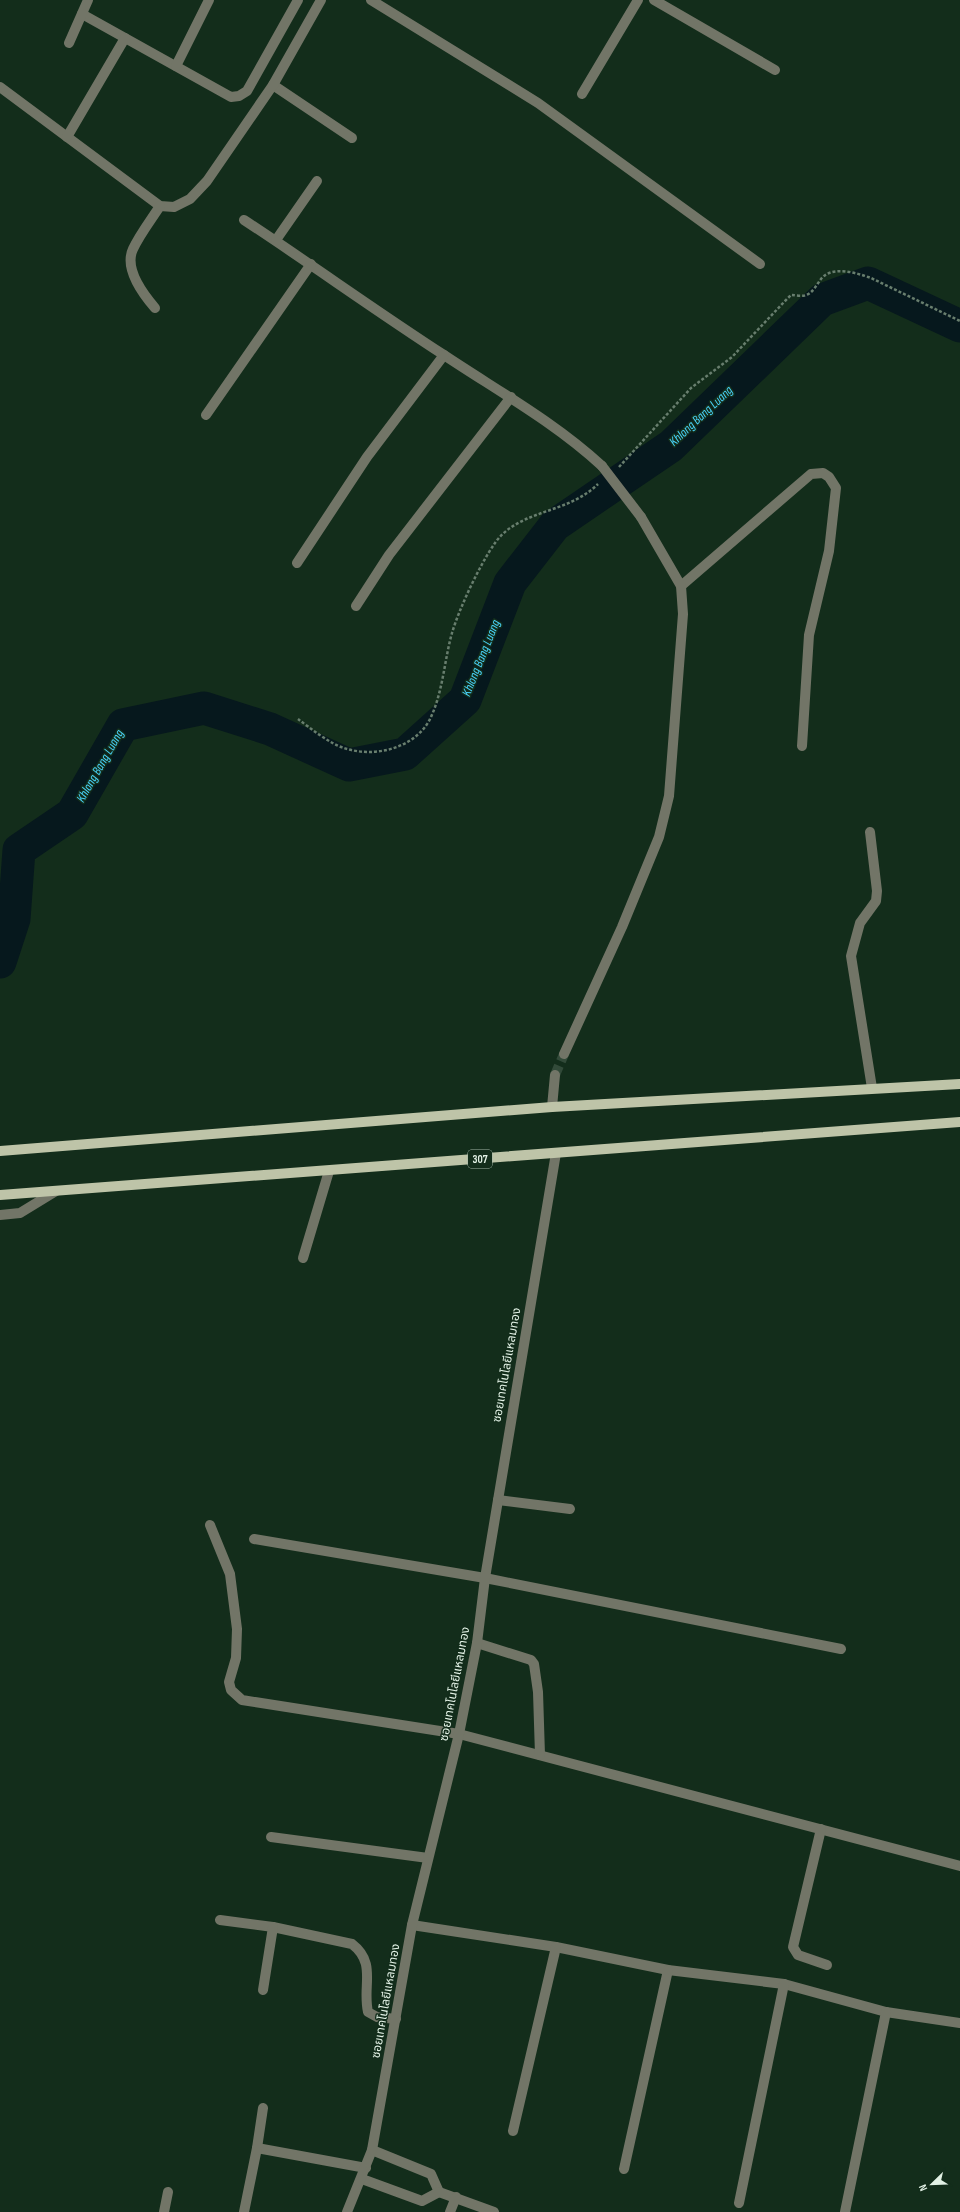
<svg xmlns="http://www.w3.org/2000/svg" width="960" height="2212" viewBox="0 0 960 2212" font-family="'Sofia Sans Condensed','Noto Sans Thai',sans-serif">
<rect width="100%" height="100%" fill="#132d1b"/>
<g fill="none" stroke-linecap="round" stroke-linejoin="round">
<!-- river -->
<polyline stroke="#06181d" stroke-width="33" points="0,962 14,919 19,850 72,814 123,725 204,708 270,729 349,765 405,754 465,700 510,583 555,525 671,446 822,300 868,283 960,326"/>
<!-- minor-tunnel -->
<polyline stroke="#324a39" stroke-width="10" stroke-dasharray="10 5" stroke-linecap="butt" points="555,1075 564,1054"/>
<!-- path -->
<g stroke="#687e6e" stroke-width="2.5" stroke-dasharray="3 2" stroke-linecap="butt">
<path d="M619 467 691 388 732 357 785 301 791 295C795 295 802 297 806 295 813 293 817 284 821 279 832 265 857 273 871 278L960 321"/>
<path d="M298 719C310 728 330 744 344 748 373 758 413 749 429 721 443 694 444 661 452 633 459 609 480 564 495 543 515 514 556 513 584 495 589 492 594 488 598 484"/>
</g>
<!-- minor -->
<g stroke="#727567" stroke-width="10">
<polyline points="371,0 538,103 760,264"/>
<polyline points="654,0 775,70"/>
<polyline points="82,14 231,97 239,96 247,91 298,0"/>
<polyline points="69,43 88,0"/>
<polyline points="176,66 209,0"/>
<polyline points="273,85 352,138"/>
<polyline points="0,87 160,206 174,207 190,199 207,181 273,85 321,0"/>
<polyline points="582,94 638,0"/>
<polyline points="67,137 125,38"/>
<path d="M244 220C311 264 376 311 444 355 498 391 554 422 602 466"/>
<polyline points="276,240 317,181"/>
<path d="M155 308C143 294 124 268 133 249 140 234 151 220 160 206"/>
<polyline points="206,415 311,264"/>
<polyline points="297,563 367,457 444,355"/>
<polyline points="681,586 811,474 823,473 829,477 836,488 829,551 809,635 802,746"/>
<polyline points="356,606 389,555 511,397"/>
<polyline points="870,832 877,891 876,901 860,923 851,956 872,1088"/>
<polyline points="564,1054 622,927 659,837 669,796 683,614 681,586 641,517"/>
<polyline points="552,1107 555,1075"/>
<polyline points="0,1215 20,1213 56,1191"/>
<polyline points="303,1258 329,1171"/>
<polyline points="498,1500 570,1509"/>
<polyline points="210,1525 230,1574 237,1629 236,1658 229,1682 231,1690 242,1700 459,1734 960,1866"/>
<polyline points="254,1539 485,1578 841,1649"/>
<polyline points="477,1643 531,1660 534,1664 538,1692 540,1755"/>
<polyline points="821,1829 793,1947 798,1955 827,1965"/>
<polyline points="271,1837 428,1858"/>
<path d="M220 1920 273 1927 352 1944C377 1963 362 1986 368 2012L377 2017 396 2019"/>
<polyline points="412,1925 556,1947 668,1970 784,1984 886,2012 960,2023"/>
<polyline points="263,1990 273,1927"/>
<polyline points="513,2131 556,1947"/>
<polyline points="257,2148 366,2168"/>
<polyline points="372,2150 431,2174 439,2192"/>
<polyline points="624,2169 668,1970"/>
<polyline points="362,2179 422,2201 439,2192 494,2212"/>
<polyline points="739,2203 784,1984"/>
<polyline points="164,2212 168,2192"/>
<polyline points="244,2212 257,2148 263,2108"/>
<polyline points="347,2212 372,2150 412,1925 459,1734 477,1643 485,1578 556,1153"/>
<polyline points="450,2212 456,2197"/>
<polyline points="845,2212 886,2012"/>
</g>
<!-- major -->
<g stroke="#bec4a8" stroke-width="10">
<polyline points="0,1151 552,1107 960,1084"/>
<polyline points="0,1195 960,1122"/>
</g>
<!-- minor-bridge -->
<polyline stroke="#727567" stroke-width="10" points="602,466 641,517"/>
</g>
<g text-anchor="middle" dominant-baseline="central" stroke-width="3" stroke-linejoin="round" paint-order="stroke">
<!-- shield labels -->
<rect fill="#132d1b" stroke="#a4b6a8" stroke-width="1" x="468" y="1150" width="24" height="18" rx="3"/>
<g font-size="11" font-weight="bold" fill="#e2f1e5">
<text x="480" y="1159">307</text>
</g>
<!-- street labels -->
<g font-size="12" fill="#e2f1e5" stroke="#132d1b">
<text transform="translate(507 1365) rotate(-80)">ซอยเทคโนโลยีแหลมทอง</text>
<text transform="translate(455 1684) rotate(-79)">ซอยเทคโนโลยีแหลมทอง</text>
<text transform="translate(386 2001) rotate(-80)">ซอยเทคโนโลยีแหลมทอง</text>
</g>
<!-- water labels -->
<g font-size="13" font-style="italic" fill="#48d2f9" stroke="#132d1b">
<text transform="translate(701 416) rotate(-43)">Khlong Bang Luang</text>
<text transform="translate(481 658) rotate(-68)">Khlong Bang Luang</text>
<text transform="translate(100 766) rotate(-60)">Khlong Bang Luang</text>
</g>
</g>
<!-- north arrow -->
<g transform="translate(932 2184) rotate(247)" stroke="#132d1b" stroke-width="3" paint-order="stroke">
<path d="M0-3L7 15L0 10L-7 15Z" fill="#e2f1e5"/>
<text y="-6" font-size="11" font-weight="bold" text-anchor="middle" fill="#e2f1e5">N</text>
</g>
</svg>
